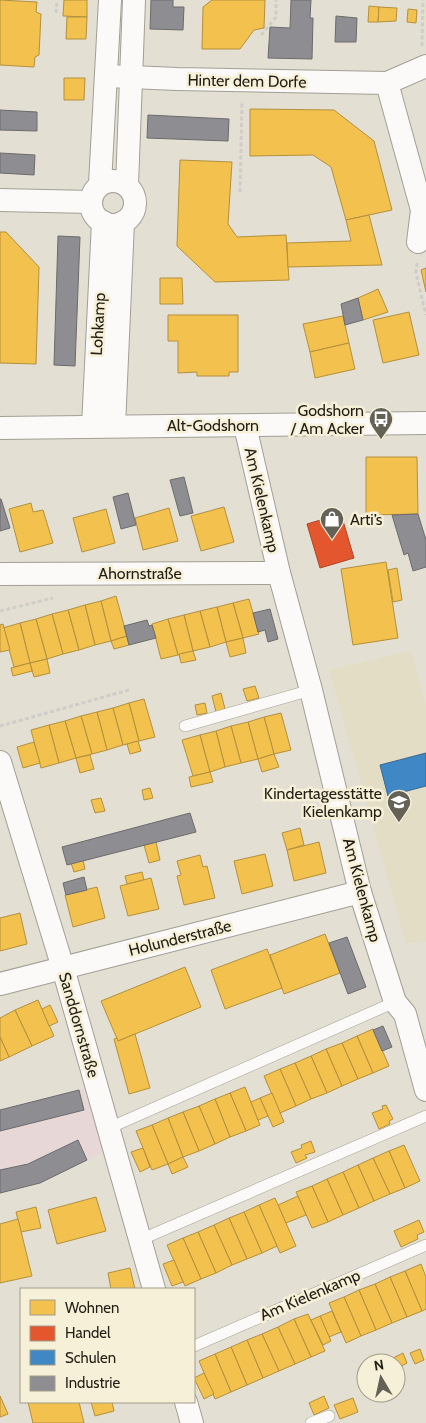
<svg xmlns="http://www.w3.org/2000/svg" width="426" height="1423" viewBox="0 0 426 1423" font-family="Cabin,sans-serif">
<rect width="100%" height="100%" fill="#e3dfd2"/>
<!-- built -->
<polygon fill="#e4ddc6" points="411,651 426,704 426,941 406,943 329,670"/>
<!-- industrial -->
<polygon fill="#e7d7d6" points="88,1088 106,1150 40,1183 0,1193 0,1109"/>
<!-- homes -->
<g fill="#f2c14e" stroke="#b3903d">
<polygon points="0,0 37,2 36,12 41,14 39,55 35,57 34,67 0,65"/>
<polygon points="64,0 87,0 87,17 63,16"/>
<polygon points="212,0 265,0 264,28 254,30 240,49 202,49 203,7"/>
<polygon points="369,6 379,7 378,22 368,22"/>
<polygon points="379,7 397,8 396,21 378,22"/>
<polygon points="408,9 417,10 416,23 407,22"/>
<polygon points="67,17 87,17 86,39 66,39"/>
<polygon points="64,78 85,78 84,100 64,100"/>
<polygon points="250,109 334,110 374,141 392,210 346,220 331,167 313,155 250,156"/>
<polygon points="180,160 232,162 228,224 237,237 286,235 289,280 215,282 177,246"/>
<polygon points="369,215 382,265 288,267 287,243 351,241 346,220"/>
<polygon points="0,232 6,232 39,267 36,364 0,363"/>
<polygon points="426,268 426,292 421,270"/>
<polygon points="160,278 182,278 183,304 160,304"/>
<polygon points="378,289 388,312 363,320 358,298"/>
<polygon points="409,312 419,355 383,363 373,320"/>
<polygon points="168,315 238,315 238,372 229,372 229,376 197,376 197,372 178,373 178,341 168,341"/>
<polygon points="343,316 349,343 310,352 303,324"/>
<polygon points="349,343 355,369 315,378 310,352"/>
<polygon points="366,457 417,457 418,514 366,515"/>
<polygon points="31,503 33,512 43,510 53,543 20,552 9,509"/>
<polygon points="224,507 234,542 201,551 191,516"/>
<polygon points="169,508 178,541 143,550 135,518"/>
<polygon points="106,509 115,543 82,552 73,518"/>
<polygon points="386,562 398,638 353,645 341,569"/>
<polygon points="397,568 402,600 393,602 388,570"/>
<polygon points="116,596 127,636 111,641 101,601"/>
<polygon points="249,599 259,634 243,638 233,603"/>
<polygon points="101,601 111,641 95,645 85,605"/>
<polygon points="233,603 243,638 226,642 217,607"/>
<polygon points="85,605 95,645 79,650 68,610"/>
<polygon points="217,607 226,642 210,647 200,611"/>
<polygon points="68,610 79,650 63,654 52,614"/>
<polygon points="200,611 210,647 193,651 184,615"/>
<polygon points="52,614 63,654 47,659 36,619"/>
<polygon points="184,615 193,651 178,655 168,619"/>
<polygon points="36,619 47,659 30,663 20,623"/>
<polygon points="168,619 178,655 161,659 152,624"/>
<polygon points="20,623 30,663 14,667 3,628"/>
<polygon points="3,624 10,650 0,652 0,625"/>
<polygon points="127,636 129,645 114,649 111,641"/>
<polygon points="243,638 246,653 230,657 226,642"/>
<polygon points="193,651 196,660 181,663 179,654"/>
<polygon points="47,659 50,673 34,677 30,663"/>
<polygon points="30,663 32,671 13,676 11,668"/>
<polygon points="255,686 259,698 247,701 243,689"/>
<polygon points="221,693 225,709 216,712 212,696"/>
<polygon points="144,699 155,737 139,741 129,703"/>
<polygon points="129,703 139,741 123,745 113,708"/>
<polygon points="205,703 207,713 197,715 195,705"/>
<polygon points="113,708 123,745 107,750 97,712"/>
<polygon points="97,712 107,750 92,754 81,716"/>
<polygon points="281,713 291,750 274,754 264,717"/>
<polygon points="81,716 92,754 76,758 65,721"/>
<polygon points="264,717 274,754 258,759 248,722"/>
<polygon points="65,721 76,758 59,763 49,725"/>
<polygon points="248,722 258,759 241,763 231,726"/>
<polygon points="49,725 59,763 41,768 31,730"/>
<polygon points="231,726 241,763 225,767 216,731"/>
<polygon points="216,731 225,767 210,772 200,735"/>
<polygon points="200,735 210,772 193,776 182,740"/>
<polygon points="138,741 141,751 130,754 127,744"/>
<polygon points="34,742 40,763 23,768 17,747"/>
<polygon points="274,754 279,767 262,772 258,759"/>
<polygon points="90,755 94,769 80,773 76,758"/>
<polygon points="210,772 213,782 191,787 189,777"/>
<polygon points="150,788 153,798 144,800 142,790"/>
<polygon points="101,798 105,811 95,813 91,800"/>
<polygon points="300,828 304,845 287,850 282,833"/>
<polygon points="156,842 160,860 149,863 144,845"/>
<polygon points="319,842 326,873 294,881 287,850"/>
<polygon points="265,854 273,886 242,894 234,861"/>
<polygon points="200,855 203,867 207,866 215,898 184,905 177,876 181,875 177,861"/>
<polygon points="83,860 85,869 74,872 71,863"/>
<polygon points="142,872 144,880 127,884 125,876"/>
<polygon points="151,878 159,909 128,916 120,886"/>
<polygon points="97,887 105,918 73,927 65,895"/>
<polygon points="20,913 27,944 0,951 0,918"/>
<polygon points="325,934 340,973 284,994 270,955"/>
<polygon points="267,949 282,988 225,1009 211,970"/>
<polygon points="185,967 201,1007 118,1041 101,1001"/>
<polygon points="38,1000 54,1036 32,1046 15,1010"/>
<polygon points="50,1005 58,1022 49,1026 42,1009"/>
<polygon points="15,1010 32,1046 9,1057 0,1037 0,1018"/>
<polygon points="373,1029 389,1066 373,1073 357,1036"/>
<polygon points="135,1034 150,1088 129,1094 114,1039 117,1038 118,1041"/>
<polygon points="357,1036 373,1073 358,1079 342,1043"/>
<polygon points="0,1037 9,1057 0,1061"/>
<polygon points="342,1043 358,1079 342,1086 326,1049"/>
<polygon points="326,1049 342,1086 327,1093 311,1056"/>
<polygon points="311,1056 327,1093 311,1099 295,1063"/>
<polygon points="295,1063 311,1099 296,1106 280,1069"/>
<polygon points="280,1069 296,1106 280,1113 264,1076"/>
<polygon points="245,1087 260,1125 246,1131 230,1093"/>
<polygon points="230,1093 246,1131 230,1137 215,1099"/>
<polygon points="272,1093 284,1122 273,1127 260,1098"/>
<polygon points="260,1098 268,1116 258,1120 251,1102"/>
<polygon points="215,1099 230,1137 215,1144 199,1106"/>
<polygon points="386,1105 393,1119 389,1121 390,1124 379,1129 372,1113 383,1109 382,1106"/>
<polygon points="199,1106 215,1144 199,1151 183,1112"/>
<polygon points="183,1112 199,1151 183,1157 168,1118"/>
<polygon points="168,1118 183,1157 168,1164 152,1125"/>
<polygon points="152,1125 168,1164 152,1170 136,1131"/>
<polygon points="311,1141 315,1152 305,1155 307,1158 296,1163 291,1152 302,1148 301,1145"/>
<polygon points="404,1145 420,1181 405,1188 389,1151"/>
<polygon points="143,1148 150,1167 140,1172 131,1152"/>
<polygon points="389,1151 405,1188 390,1194 373,1158"/>
<polygon points="183,1157 188,1167 172,1174 168,1164"/>
<polygon points="373,1158 390,1194 374,1201 358,1165"/>
<polygon points="358,1165 374,1201 359,1208 343,1172"/>
<polygon points="343,1172 359,1208 343,1215 327,1179"/>
<polygon points="327,1179 343,1215 328,1222 312,1186"/>
<polygon points="312,1186 328,1222 312,1228 296,1192"/>
<polygon points="298,1196 306,1215 286,1223 278,1205"/>
<polygon points="96,1197 106,1231 57,1244 48,1210"/>
<polygon points="275,1198 296,1246 280,1253 259,1205"/>
<polygon points="259,1205 277,1246 262,1253 244,1212"/>
<polygon points="36,1207 41,1228 21,1232 16,1212"/>
<polygon points="244,1212 262,1253 247,1259 229,1218"/>
<polygon points="229,1218 247,1259 232,1265 214,1225"/>
<polygon points="18,1219 32,1276 0,1283 0,1224"/>
<polygon points="419,1220 424,1232 417,1235 418,1239 401,1247 394,1231"/>
<polygon points="214,1225 232,1265 216,1273 198,1232"/>
<polygon points="198,1232 216,1273 201,1279 183,1238"/>
<polygon points="183,1238 201,1279 185,1286 167,1245"/>
<polygon points="174,1260 183,1282 172,1286 163,1264"/>
<polygon points="421,1264 426,1277 426,1309 422,1311 405,1271"/>
<polygon points="130,1268 135,1289 111,1289 108,1273"/>
<polygon points="405,1271 422,1311 407,1317 390,1277"/>
<polygon points="390,1277 407,1317 392,1323 375,1284"/>
<polygon points="375,1284 392,1323 376,1330 359,1290"/>
<polygon points="359,1290 376,1330 361,1336 344,1297"/>
<polygon points="344,1297 361,1336 346,1343 329,1303"/>
<polygon points="332,1311 341,1332 329,1337 320,1316"/>
<polygon points="308,1314 325,1351 311,1357 294,1319"/>
<polygon points="320,1316 331,1341 323,1345 311,1320"/>
<polygon points="294,1319 311,1357 295,1364 278,1327"/>
<polygon points="278,1327 295,1364 279,1371 262,1334"/>
<polygon points="262,1334 279,1371 263,1378 247,1340"/>
<polygon points="247,1340 263,1378 247,1385 231,1347"/>
<polygon points="231,1347 247,1385 231,1392 215,1354"/>
<polygon points="420,1349 424,1360 415,1364 410,1353"/>
<polygon points="403,1353 407,1363 398,1368 393,1358"/>
<polygon points="215,1354 231,1392 215,1399 199,1361"/>
<polygon points="204,1373 214,1394 204,1399 194,1378"/>
<polygon points="0,1396 8,1414 0,1417"/>
<polygon points="324,1396 329,1408 314,1415 309,1403"/>
<polygon points="353,1398 358,1412 340,1419 334,1405"/>
<polygon points="28,1402 79,1402 84,1423 33,1423"/>
<polygon points="91,1402 112,1402 114,1411 95,1416"/>
</g>
<!-- shops -->
<polygon fill="#e4572e" stroke="#a94626" points="341,514 354,558 320,568 307,524"/>
<!-- schools -->
<polygon fill="#3f88c5" stroke="#366890" points="426,753 426,786 388,796 380,765"/>
<!-- industry -->
<g fill="#8d8d92" stroke="#6c6b6c">
<polygon points="151,0 173,0 173,7 184,7 183,30 150,29"/>
<polygon points="291,0 311,0 310,18 313,18 312,59 268,58 270,27 290,28"/>
<polygon points="336,16 357,18 356,42 335,42"/>
<polygon points="0,110 37,112 37,131 0,130"/>
<polygon points="148,115 229,119 228,141 147,138"/>
<polygon points="0,153 35,155 34,175 0,173"/>
<polygon points="58,236 80,237 75,366 54,365"/>
<polygon points="358,298 363,320 345,325 341,304"/>
<polygon points="184,477 193,513 180,516 170,480"/>
<polygon points="128,493 136,525 121,529 113,497"/>
<polygon points="0,499 1,499 10,528 0,531"/>
<polygon points="418,514 426,540 426,567 413,571 408,553 404,555 392,515"/>
<polygon points="270,609 278,639 268,642 265,630 258,632 253,613"/>
<polygon points="147,620 149,626 152,625 156,638 129,645 124,626"/>
<polygon points="190,813 196,832 67,865 62,847"/>
<polygon points="84,877 87,890 66,895 63,883"/>
<polygon points="347,937 366,987 348,994 329,943"/>
<polygon points="383,1026 392,1047 382,1051 373,1030"/>
<polygon points="79,1090 84,1110 0,1131 0,1110"/>
<polygon points="78,1140 87,1160 40,1183 0,1193 0,1170 28,1164"/>
</g>
<g fill="none" stroke-linecap="round" stroke-linejoin="round">
<!-- lane casing -->
<g stroke="#a29f95" stroke-width="12">
<g id="lane">
<polyline points="185,726 311,690"/>
<polyline points="109,1128 395,1002"/>
<polyline points="140,1240 426,1116"/>
<polyline points="194,1346 426,1245"/>
<polyline points="311,1423 329,1416"/>
</g>
</g>
<!-- street casing -->
<g stroke="#a29f95" stroke-width="24">
<g id="street">
<polyline points="107,76 177,79 387,83 426,66"/>
<polyline points="387,83 422,210 418,242"/>
<circle cx="113" cy="203" r="22"/>
<polyline points="100,184 110,0"/>
<polyline points="127,185 134,0"/>
<polyline points="0,200 91,202"/>
<polyline points="93,426 103,222"/>
<polyline points="114,426 123,222"/>
<polyline points="245,426 279,573 311,690 360,892 395,1002 405,1014 426,1090"/>
<polyline points="0,428 426,423"/>
<polyline points="0,574 279,573"/>
<polyline points="0,762 63,968 154,1289"/>
<polyline points="0,984 360,892"/>
<polyline points="186,1402 192,1423"/>
</g>
</g>
<!-- path -->
<g stroke="#cfcdca" stroke-width="3" stroke-dasharray="4 2.5" stroke-linecap="butt">
<polyline points="56,13 57,0"/>
<polyline points="261,35 276,17 276,0"/>
<polyline points="422,46 423,0"/>
<polyline points="240,192 242,101"/>
<polyline points="417,263 416,273 426,315"/>
<polyline points="0,611 53,598"/>
<polyline points="0,726 129,690"/>
</g>
<!-- lane -->
<use href="#lane" stroke="#fbfaf8" stroke-width="11"/>
<!-- street -->
<use href="#street" stroke="#fbfaf8" stroke-width="22"/>
</g>
<!-- icons -->
<defs>
<g id="bus-pin" transform="scale(1.25)"><path d="M0 17L-7.5 6A9.5 9.5 0 1 1 7.5 6Z" fill="#646156" stroke="#f7f0d8"/><path d="M-5-6H5V4H4V6H2V4H-2V6H-4V4H-5ZM-3.5-4V0h7V-4ZM-3.5 1.2v1.5H-2V1.2ZM2 1.2v1.5H3.5V1.2Z" fill="#fff"/></g>
<g id="shop-pin" transform="scale(1.25)"><path d="M0 17L-7.5 6A9.5 9.5 0 1 1 7.5 6Z" fill="#646156" stroke="#f7f0d8"/><path d="M-5-2.5h2.3a2.7 3.5 0 0 1 5.4 0H5L5.5 6h-11ZM-1.5-2.5h3a1.5 2.3 0 0 0-3 0Z" fill="#fff"/></g>
<g id="school-pin" transform="scale(1.25)"><path d="M0 17L-7.5 6A9.5 9.5 0 1 1 7.5 6Z" fill="#646156" stroke="#f7f0d8"/><path d="M0-5L7-2L0 1L-7-2ZM-4 1L0 2.5L4 1V4Q0 6-4 4Z" fill="#fff"/></g>
</defs>
<g fill-rule="evenodd">
<use href="#bus-pin" x="381" y="419"/>
<use href="#shop-pin" x="332" y="519"/>
<use href="#school-pin" x="399" y="802"/>
</g>
<g text-anchor="middle" dominant-baseline="central" stroke-width="5" stroke-linejoin="round" paint-order="stroke">
<!-- street labels -->
<g font-size="16" fill="#201d14" stroke="#f7f0d8">
<text transform="translate(247 81) rotate(1)">Hinter dem Dorfe</text>
<text transform="translate(98 324) rotate(-87)">Lohkamp</text>
<text x="213" y="425">Alt-Godshorn</text>
<text transform="translate(262 500) rotate(77)">Am Kielenkamp</text>
<text x="140" y="573">Ahornstraße</text>
<text transform="translate(362 890) rotate(75)">Am Kielenkamp</text>
<text transform="translate(180 938) rotate(-14)">Holunderstraße</text>
<text transform="translate(79 1025) rotate(74)">Sanddornstraße</text>
<text transform="translate(310 1295) rotate(-23)">Am Kielenkamp</text>
</g>
<!-- poi labels -->
<g font-size="16" fill="#201d14" stroke="#f7f0d8" text-anchor="end">
<text x="364" y="410">Godshorn<tspan x="364" dy="18">/ Am Acker</tspan></text>
<text x="350" y="519" text-anchor="start">Arti’s</text>
<text x="382" y="793">Kindertagesstätte<tspan x="382" dy="18">Kielenkamp</tspan></text>
</g>
</g>
<!-- legend -->
<rect x="20" y="1288" width="175" height="115" fill="#f7f0d8" stroke="#a19c8a"/>
<rect x="30" y="1300" width="25" height="15" fill="#f2c14e" stroke="#a19c8a"/>
<text x="65" y="1313" font-size="15" fill="#201d14">Wohnen</text>
<rect x="30" y="1326" width="25" height="15" fill="#e4572e" stroke="#a19c8a"/>
<text x="65" y="1338" font-size="15" fill="#201d14">Handel</text>
<rect x="30" y="1350" width="25" height="15" fill="#3f88c5" stroke="#a19c8a"/>
<text x="65" y="1363" font-size="15" fill="#201d14">Schulen</text>
<rect x="30" y="1376" width="25" height="15" fill="#8d8d92" stroke="#a19c8a"/>
<text x="65" y="1388" font-size="15" fill="#201d14">Industrie</text>
<!-- north arrow -->
<g transform="translate(381 1378) rotate(351)"><circle r="24" fill="#f7f0d8" stroke="#a19c8a"/>
<path d="M0-4L9 19L0 12L-9 19Z" fill="#646156"/>
<text y="-8" font-size="14" font-weight="bold" text-anchor="middle" fill="#201d14">N</text>
</g>
</svg>
